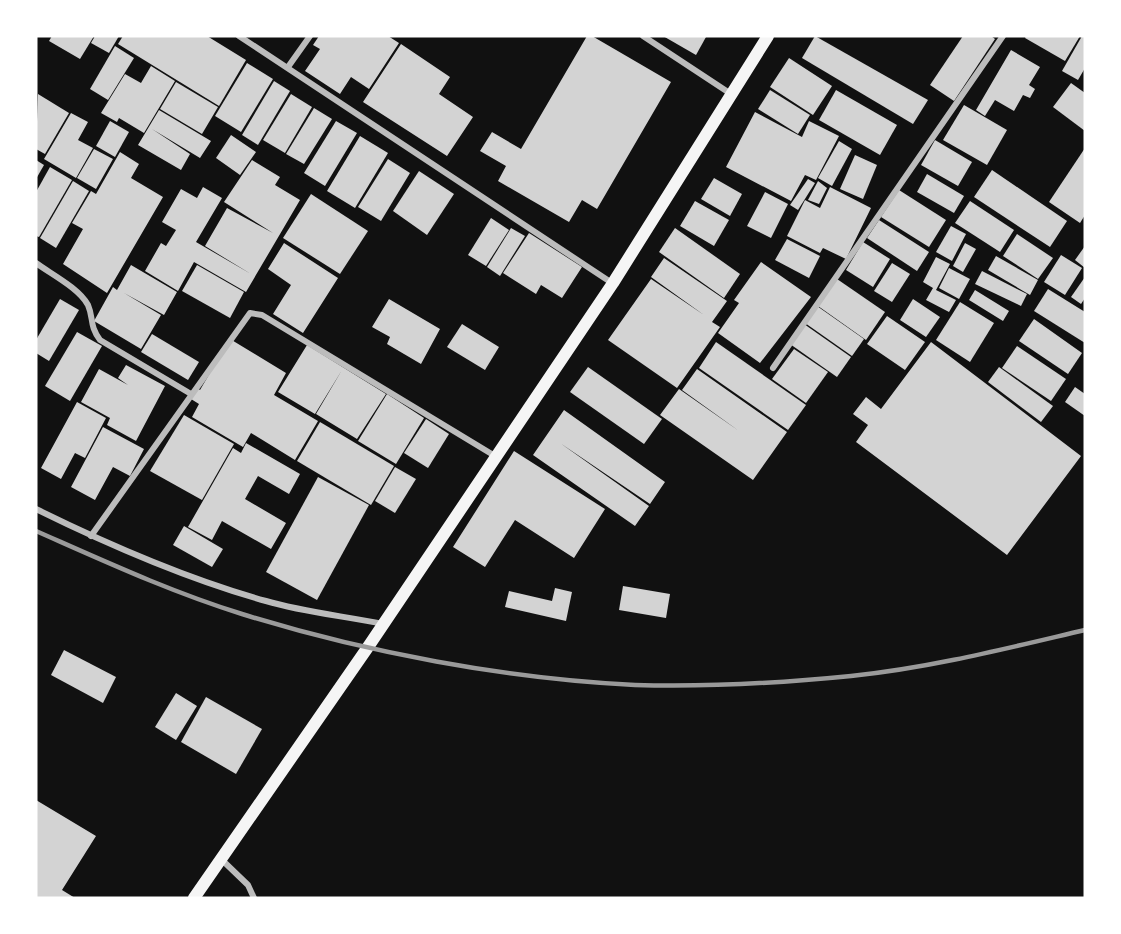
<svg xmlns="http://www.w3.org/2000/svg" width="1121" height="934" viewBox="0 0 1121 934" font-family="'Zilla Slab',serif">
<rect width="100%" height="100%" fill="#111"/>
<!-- building -->
<g fill="#d3d3d3">
<polygon points="52,36 94,36 80,59 49,41"/>
<polygon points="95,36 119,36 109,53 91,43"/>
<polygon points="123,36 207,36 246,60 219,106 118,44"/>
<polygon points="319,36 388,36 399,43 369,89 351,77 340,94 305,71 320,49 313,45"/>
<polygon points="587,36 592,36 671,82 597,209 582,200 569,222 498,181 506,166 480,151 492,132 521,149"/>
<polygon points="663,36 704,36 706,37 696,55"/>
<polygon points="815,36 928,100 913,124 802,58"/>
<polygon points="963,36 991,36 995,39 954,101 930,85"/>
<polygon points="1026,36 1080,36 1065,61 1025,38"/>
<polygon points="1082,36 1085,36 1085,68 1078,80 1062,71"/>
<polygon points="401,44 450,77 439,94 473,117 447,156 363,102"/>
<polygon points="115,46 134,58 108,100 90,89"/>
<polygon points="1011,50 1040,67 1029,85 1035,89 1030,98 1023,95 1014,111 995,100 985,116 976,110"/>
<polygon points="789,58 832,86 813,115 770,87"/>
<polygon points="247,63 273,79 241,132 215,116"/>
<polygon points="151,66 175,81 144,133 119,118 117,122 101,113 125,74 141,83"/>
<polygon points="274,81 290,91 258,145 242,135"/>
<polygon points="176,82 218,107 202,134 160,109"/>
<polygon points="1071,83 1085,93 1085,131 1053,107"/>
<polygon points="770,90 810,115 798,134 758,109"/>
<polygon points="836,90 897,125 880,155 819,120"/>
<polygon points="38,94 69,113 45,154 36,149"/>
<polygon points="291,94 312,107 285,153 263,140"/>
<polygon points="964,105 1007,130 987,165 943,140"/>
<polygon points="314,108 332,119 304,164 286,154"/>
<polygon points="159,110 211,141 200,158 152,129 190,154 181,170 138,145"/>
<polygon points="755,112 802,137 809,121 839,136 816,180 805,175 791,201 726,167"/>
<polygon points="71,113 88,122 78,140 93,148 76,178 44,159"/>
<polygon points="110,121 129,132 115,157 96,146"/>
<polygon points="336,121 357,133 325,186 304,173"/>
<polygon points="231,135 256,152 240,175 216,158"/>
<polygon points="360,136 388,153 355,208 327,191"/>
<polygon points="935,140 972,162 958,186 921,165"/>
<polygon points="839,141 852,149 832,186 818,178"/>
<polygon points="1085,148 1085,215 1080,223 1049,202"/>
<polygon points="94,149 113,159 96,189 77,178"/>
<polygon points="120,152 139,164 131,178 163,197 107,293 63,264 83,229 72,223 91,191 96,194"/>
<polygon points="855,155 877,165 863,199 840,189"/>
<polygon points="388,159 410,173 381,221 358,207"/>
<polygon points="36,160 44,165 36,179"/>
<polygon points="252,160 280,177 275,185 300,200 246,292 194,262 178,291 145,271 161,243 166,246 176,230 162,222 181,189 197,198 203,187 222,198 196,242 251,274 205,246 227,208 273,233 224,202"/>
<polygon points="50,167 72,180 39,237 36,236 36,192"/>
<polygon points="992,170 1067,221 1050,247 974,197"/>
<polygon points="419,171 454,194 427,235 393,211"/>
<polygon points="927,174 964,196 954,213 917,192"/>
<polygon points="714,178 742,194 730,216 701,199"/>
<polygon points="808,179 815,183 798,210 790,205"/>
<polygon points="73,181 89,191 56,248 40,238"/>
<polygon points="818,181 827,188 819,204 808,200"/>
<polygon points="830,187 871,208 846,259 823,248 820,253 787,236 805,200 820,208"/>
<polygon points="899,190 946,220 929,247 881,217"/>
<polygon points="765,192 788,204 771,238 747,226"/>
<polygon points="311,194 368,231 340,274 283,238"/>
<polygon points="695,201 729,220 714,246 680,226"/>
<polygon points="970,201 1014,230 1000,252 955,223"/>
<polygon points="491,218 509,230 486,266 468,255"/>
<polygon points="879,220 929,252 917,271 867,238"/>
<polygon points="951,226 966,234 952,261 936,252"/>
<polygon points="511,228 525,236 500,276 487,267"/>
<polygon points="675,228 740,274 724,298 659,252"/>
<polygon points="529,233 582,267 562,298 541,285 536,294 503,273"/>
<polygon points="1017,234 1053,258 1038,279 1003,256"/>
<polygon points="787,239 820,256 809,278 775,260"/>
<polygon points="863,242 890,259 873,287 846,270"/>
<polygon points="284,243 338,278 303,333 273,314 291,285 268,269"/>
<polygon points="965,243 976,249 963,272 953,266"/>
<polygon points="1085,246 1085,268 1075,260"/>
<polygon points="1061,255 1082,268 1065,295 1044,282"/>
<polygon points="996,256 1038,280 1030,295 988,270"/>
<polygon points="936,257 950,264 936,290 956,300 949,312 926,300 933,288 923,282"/>
<polygon points="664,258 727,301 712,322 720,327 677,388 608,340 651,279 704,315 651,277"/>
<polygon points="761,262 811,297 760,363 718,333 739,303 734,300"/>
<polygon points="892,263 910,274 892,302 874,291"/>
<polygon points="131,265 177,292 164,315 124,293 161,315 141,349 94,321 113,287 117,290"/>
<polygon points="197,265 244,292 230,318 182,291"/>
<polygon points="949,268 970,279 959,299 939,288"/>
<polygon points="982,271 1027,294 1021,306 975,284"/>
<polygon points="1085,277 1085,298 1081,304 1071,297"/>
<polygon points="837,279 885,312 866,340 818,306"/>
<polygon points="1048,289 1085,312 1085,343 1034,311"/>
<polygon points="975,290 1009,311 1003,321 969,300"/>
<polygon points="60,299 79,310 49,361 36,353 36,340"/>
<polygon points="389,299 440,329 421,364 387,344 390,337 372,327"/>
<polygon points="913,299 940,317 926,337 900,320"/>
<polygon points="960,302 994,323 970,362 936,340"/>
<polygon points="817,306 864,339 852,356 805,323"/>
<polygon points="887,316 925,342 905,370 867,344"/>
<polygon points="1034,319 1082,353 1068,374 1019,341"/>
<polygon points="462,324 499,347 485,370 447,347"/>
<polygon points="804,324 851,357 837,377 790,344"/>
<polygon points="77,332 102,346 70,401 45,386"/>
<polygon points="152,334 199,362 188,380 141,352"/>
<polygon points="230,339 286,373 274,395 318,421 295,460 251,433 243,447 192,417 199,404 191,399 197,388 200,390"/>
<polygon points="716,342 806,405 788,430 699,368"/>
<polygon points="931,342 1081,456 1007,555 856,442 868,425 853,414 866,397 881,409"/>
<polygon points="307,345 386,394 357,439 316,414 342,370 315,414 278,392"/>
<polygon points="1017,346 1066,379 1051,401 1002,368"/>
<polygon points="794,349 828,372 806,403 772,379"/>
<polygon points="126,365 165,386 136,441 107,425 110,418 81,402 99,369 128,385 118,378"/>
<polygon points="588,367 662,419 644,444 570,392"/>
<polygon points="999,367 1053,406 1041,422 988,382"/>
<polygon points="697,369 787,432 753,480 660,415 679,389 739,431 682,390"/>
<polygon points="1075,387 1085,394 1085,416 1065,402"/>
<polygon points="387,394 424,418 396,464 358,441"/>
<polygon points="77,402 106,418 85,458 75,453 61,479 41,468"/>
<polygon points="564,410 665,482 650,504 560,443 649,506 635,526 533,455"/>
<polygon points="184,415 234,444 202,500 150,471"/>
<polygon points="426,419 449,434 428,468 404,453"/>
<polygon points="320,422 394,466 371,505 297,461"/>
<polygon points="103,427 144,449 130,476 113,467 95,500 71,487"/>
<polygon points="246,443 300,474 289,494 258,476 245,499 286,523 271,549 222,521 212,540 188,527 233,448 241,453"/>
<polygon points="514,451 605,509 574,558 515,520 485,567 453,547"/>
<polygon points="395,467 416,479 395,513 375,501"/>
<polygon points="318,477 369,505 317,600 266,572"/>
<polygon points="184,526 223,549 212,567 173,545"/>
<polygon points="623,586 670,594 666,618 619,610"/>
<polygon points="555,588 572,592 566,621 505,607 509,591 552,601"/>
<polygon points="64,650 116,677 103,703 51,675"/>
<polygon points="176,693 197,706 176,740 155,727"/>
<polygon points="206,697 262,729 236,774 181,742"/>
<polygon points="36,800 96,836 62,890 75,898 36,898"/>
</g>
<g fill="none" stroke-linecap="round" stroke-linejoin="round">
<!-- minor -->
<g stroke="#bcbcbc" stroke-width="6">
<polyline points="239,36 612,283"/>
<polyline points="643,36 731,94"/>
<polyline points="288,67 310,36"/>
<path d="M36 263C51 274 79 288 88 305 94 319 89 325 100 340L191 394"/>
<polyline points="773,368 1003,36"/>
<path d="M36 509C109 545 187 579 266 601 303 612 344 616 383 624"/>
<polyline points="91,536 250,313 262,315 495,456"/>
<polyline points="221,859 248,885 254,898"/>
</g>
<!-- secondary -->
<polyline stroke="#f5f5f5" stroke-width="12" points="194,898 368,647 613,283 768,36"/>
<!-- rail -->
<path stroke="#9a9a9a" stroke-width="4.5" d="M36 531C104 561 171 592 242 614 364 652 507 679 635 685 706 687 781 683 851 676 930 668 1008 648 1085 630"/>
</g>
<!-- border -->
<rect width="1121" height="934" fill="none" stroke="#ffffff" stroke-width="75"/>
</svg>
